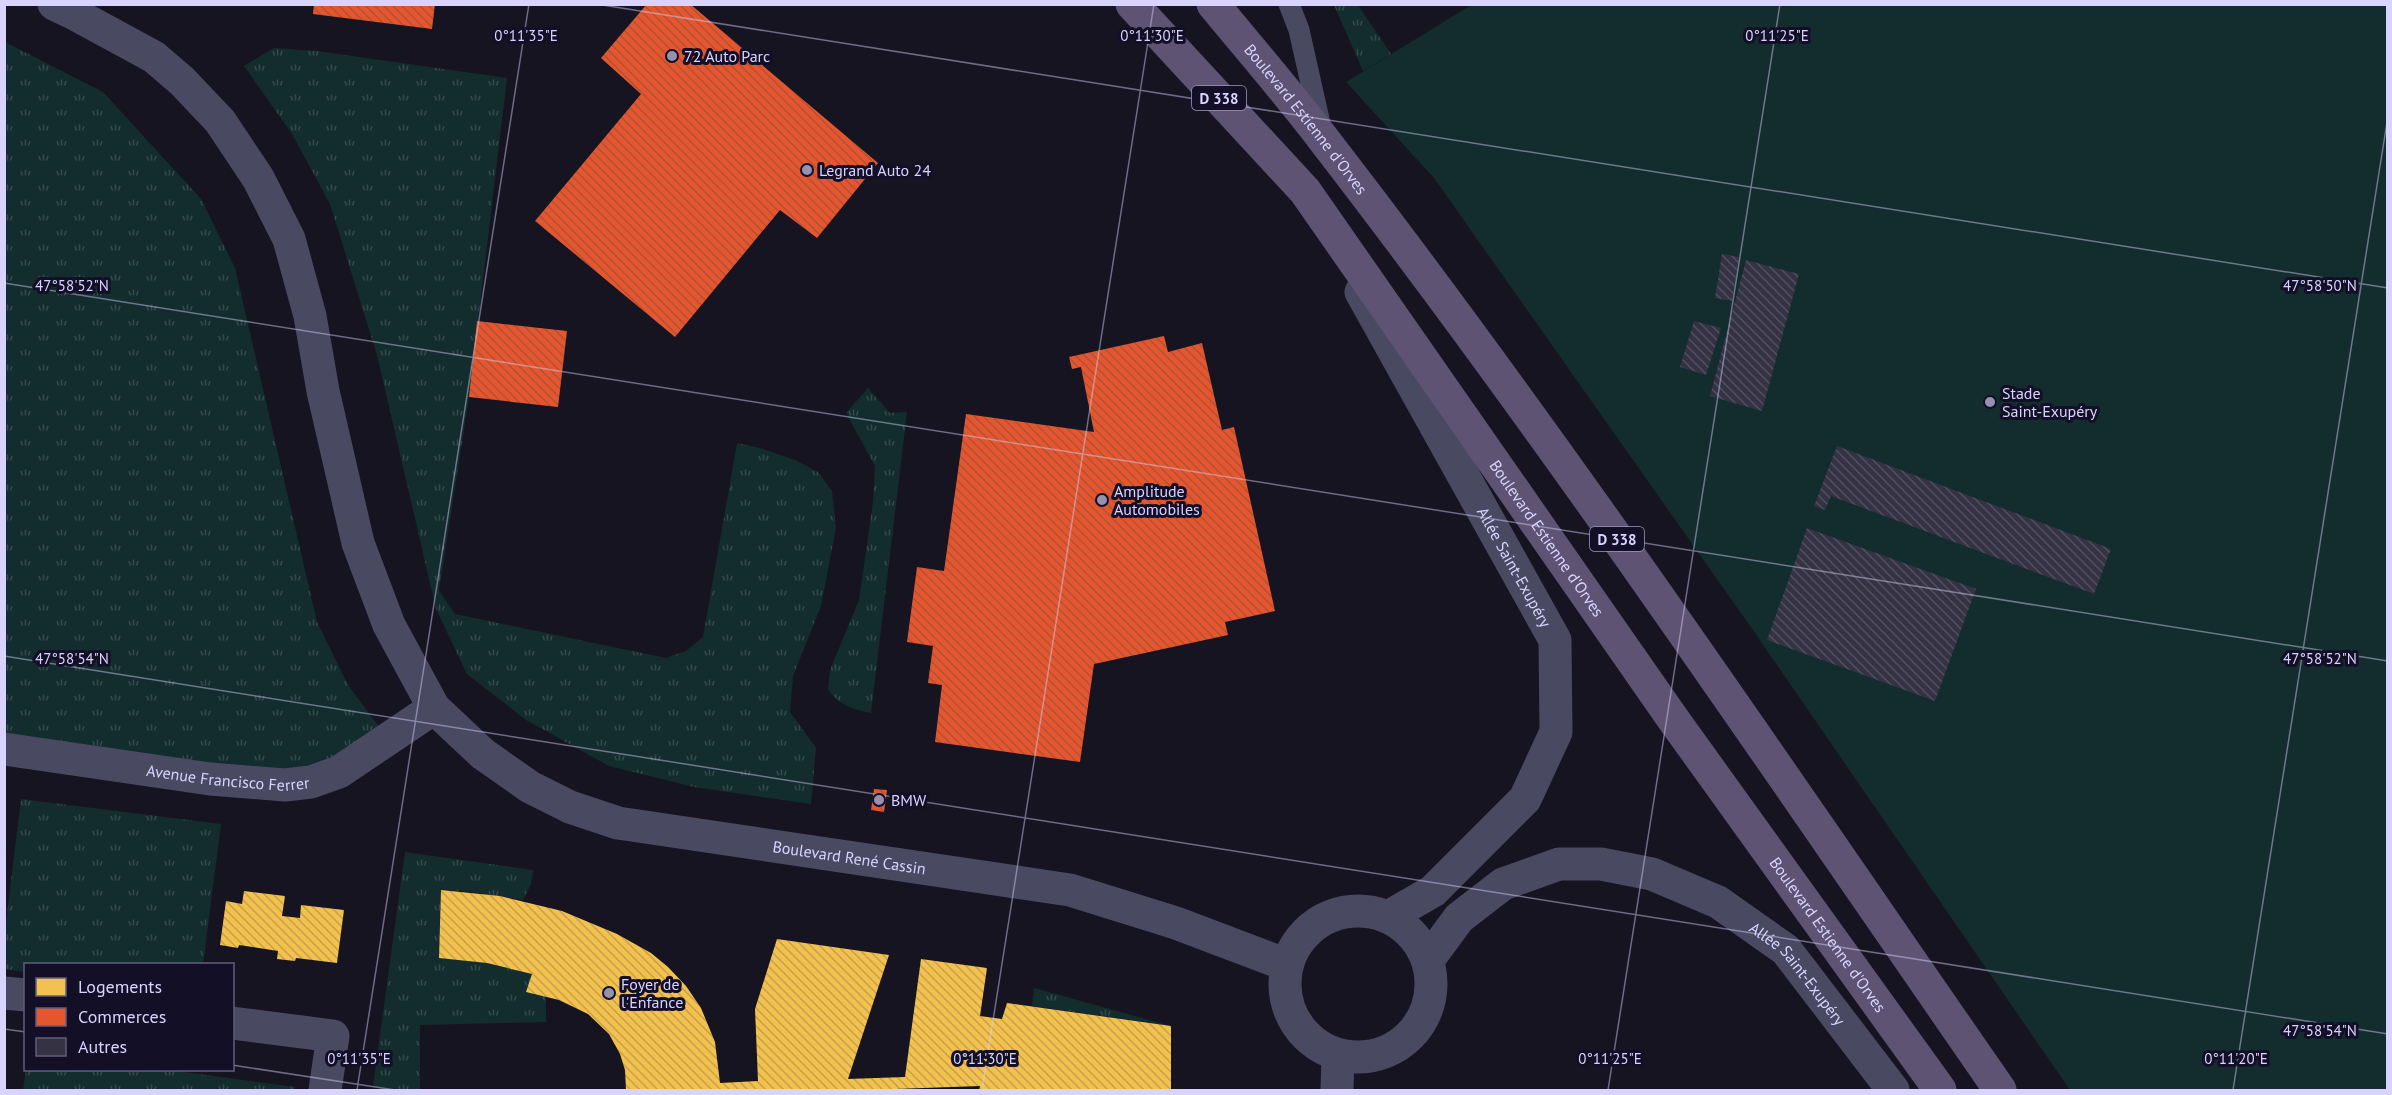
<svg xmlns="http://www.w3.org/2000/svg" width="2392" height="1095" viewBox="0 0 2392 1095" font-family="'PT Sans',sans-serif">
<defs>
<pattern id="grass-tufts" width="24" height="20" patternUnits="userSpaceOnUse" patternTransform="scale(1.5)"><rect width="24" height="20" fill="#132c2d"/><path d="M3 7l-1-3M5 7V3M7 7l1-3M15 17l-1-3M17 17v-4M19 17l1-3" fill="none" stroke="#354a4c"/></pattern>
<pattern id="homes-back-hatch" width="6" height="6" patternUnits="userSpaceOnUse" patternTransform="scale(1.5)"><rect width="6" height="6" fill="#f2c14e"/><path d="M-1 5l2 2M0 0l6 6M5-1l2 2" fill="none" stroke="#c6a14e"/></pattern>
<pattern id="shops-back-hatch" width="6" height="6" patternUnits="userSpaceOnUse" patternTransform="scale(1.5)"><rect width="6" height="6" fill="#e4572e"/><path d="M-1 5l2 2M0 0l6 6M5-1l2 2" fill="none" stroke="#b35037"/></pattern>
<pattern id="building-back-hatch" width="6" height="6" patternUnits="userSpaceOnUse" patternTransform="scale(1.5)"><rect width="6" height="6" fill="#343243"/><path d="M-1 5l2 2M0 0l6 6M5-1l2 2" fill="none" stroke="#514f5f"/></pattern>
</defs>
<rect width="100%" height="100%" fill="#161421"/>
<!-- grass -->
<g fill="url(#grass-tufts)">
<polygon points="1334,5 1358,5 1391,54 1363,71"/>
<polygon points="5,42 103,92 201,199 235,268 317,622 348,685 388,739 311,782 5,749"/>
<polygon points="274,48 317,51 507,78 469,397 439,590 455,614 666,658 686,651 703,637 737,443 760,448 795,460 818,472 832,491 836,528 821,606 793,676 790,712 816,748 811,804 694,787 609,766 526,720 467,674 436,609 377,355 330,204 292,134 244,66"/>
<path d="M868 388 890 413 907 412 871 713C852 709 838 705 828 689L830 670 859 600 873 502 875 466 846 413Z"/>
<polygon points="21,799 221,824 203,964 26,964 25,972 5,969 5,931"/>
<polygon points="405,852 533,870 531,884 523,900 463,891 441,890 439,957 487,963 532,974 546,996 546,1022 420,1025 420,1090 394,1090 373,1086"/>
<polygon points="1034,988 1171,1026 1032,1006"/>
<polygon points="26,1070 169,1070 295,1087 294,1090 23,1090"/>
</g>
<!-- green -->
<polygon fill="#132c2d" points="1471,5 2387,5 2387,1090 2070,1090 1750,626 1434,178 1346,82"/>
<!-- homes -->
<g fill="url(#homes-back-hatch)">
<polygon points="441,890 500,896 562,911 617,934 651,953 668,967 686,986 701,1008 715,1042 720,1083 758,1081 755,1009 777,939 889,955 848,1079 905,1077 921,959 987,968 980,1016 1002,1019 1007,1003 1171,1026 1171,1090 979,1090 980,1086 867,1090 626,1090 625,1070 620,1054 609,1034 588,1014 559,1000 526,992 532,974 487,963 439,958"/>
<polygon points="244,891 285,896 282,916 300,918 301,905 344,910 337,963 296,958 295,961 277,959 278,951 239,945 238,948 220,945 226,901 242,904"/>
</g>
<!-- shops -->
<g fill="url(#shops-back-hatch)">
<polygon points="314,4 435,4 432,29 313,14"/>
<polygon points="647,4 690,4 878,163 817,238 780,210 675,337 535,221 641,94 601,58"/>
<polygon points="477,321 567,331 558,407 469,397"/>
<polygon points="1164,336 1168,352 1202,343 1222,430 1234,427 1275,611 1225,622 1228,635 1094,664 1080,762 935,742 942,685 928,683 933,646 907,642 917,567 944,571 966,414 1094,432 1081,367 1072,369 1069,357"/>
<polygon points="874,789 887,790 884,812 871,810"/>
</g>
<!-- building -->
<g fill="url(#building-back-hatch)">
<polygon points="1722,254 1739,257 1732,301 1715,298"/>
<polygon points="1746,260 1799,274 1762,411 1710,396"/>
<polygon points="1694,321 1721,328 1706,375 1680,367"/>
<polygon points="1837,446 2111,549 2094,594 1831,496 1825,510 1814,506"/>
<polygon points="1807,528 1976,589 1935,701 1767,640"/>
</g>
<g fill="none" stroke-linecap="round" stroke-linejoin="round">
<!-- lane -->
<polyline stroke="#4a4962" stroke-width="21" points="1289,4 1299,30 1321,128"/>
<!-- street -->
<g stroke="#4a4962" stroke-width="33">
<path id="s1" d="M54 4 73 13 154 57 182 81 220 121 258 178 289 239 310 316 323 391 358 543 389 625 434 708 483 754 530 787 570 807 618 823 1070 890 1176 923 1287 965"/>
<path id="s2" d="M1361 292 1555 640 1556 732 1525 799 1433 891 1388 917"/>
<path id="s3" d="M4 749 210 779 285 785 311 782 339 772 434 708"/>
<circle cx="1358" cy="984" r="73"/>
<path id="s4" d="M1428 960 1459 918 1503 884 1559 864H1601L1652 874 1718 902 1786 950 1893 1090"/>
<polyline points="4,993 26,995"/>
<polyline points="232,1023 333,1036 325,1090"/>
<polyline points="1337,1090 1338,1055"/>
</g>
<!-- primary -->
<g stroke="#5e5373" stroke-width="33">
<path id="s5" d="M1132 4 1305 191 1673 719 1940 1090"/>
<path id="s6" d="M1213 4C1250 49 1289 94 1324 140 1562 448 1779 771 2000 1090"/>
</g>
</g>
<!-- ticks -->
<path fill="none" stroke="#d9d4ff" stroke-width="1.5" stroke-opacity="0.45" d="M596 4 2388 288M4 283 2388 661M4 656 2388 1034M4 1029 26 1032M232 1065 395 1090M357 1090 529 4M982 1090 1154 4M1608 1090 1780 4M2233 1090 2388 116"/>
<!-- markers -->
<g fill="#9591b1" stroke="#130f26" stroke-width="2">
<circle cx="672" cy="56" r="6"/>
<circle cx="807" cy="170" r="6"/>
<circle cx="1990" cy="402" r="6"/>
<circle cx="1102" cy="500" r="6"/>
<circle cx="879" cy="800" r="6"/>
<circle cx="609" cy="993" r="6"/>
</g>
<g text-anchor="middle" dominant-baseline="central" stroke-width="6" stroke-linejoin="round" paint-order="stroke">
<!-- shield labels -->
<g fill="#130f26" stroke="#9e99be" stroke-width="1.5">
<rect x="1192" y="86" width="54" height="24" rx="4.5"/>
<rect x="1590" y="527" width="54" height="24" rx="4.5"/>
</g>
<g font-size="15" font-weight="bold" fill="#d9d4ff">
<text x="1219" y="98">D 338</text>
<text x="1617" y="539">D 338</text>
</g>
<!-- poi labels -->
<g font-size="16" fill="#d9d4ff" stroke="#130f26" text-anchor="start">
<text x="684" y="56">72 Auto Parc</text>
<text x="819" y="170">Legrand Auto 24</text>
<text x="2002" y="393">Stade<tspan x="2002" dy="18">Saint-Exupéry</tspan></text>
<text x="1114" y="491">Amplitude<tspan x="1114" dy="18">Automobiles</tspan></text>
<text x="891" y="800">BMW</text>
<text x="621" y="984">Foyer de<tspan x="621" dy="18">l'Enfance</tspan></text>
</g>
<!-- street labels -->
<g font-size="16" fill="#d9d4ff" stroke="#130f26">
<text stroke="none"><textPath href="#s6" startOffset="148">Boulevard Estienne d'Orves</textPath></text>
<text stroke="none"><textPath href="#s5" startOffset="678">Boulevard Estienne d'Orves</textPath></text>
<text stroke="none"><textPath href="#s2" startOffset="315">Allée Saint-Exupéry</textPath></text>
<text stroke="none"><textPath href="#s3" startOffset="226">Avenue Francisco Ferrer</textPath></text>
<text stroke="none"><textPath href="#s1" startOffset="1290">Boulevard René Cassin</textPath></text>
<text stroke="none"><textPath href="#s5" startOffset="1164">Boulevard Estienne d'Orves</textPath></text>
<text stroke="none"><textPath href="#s4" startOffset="441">Allée Saint-Exupéry</textPath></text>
</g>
</g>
<g font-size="15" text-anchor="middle" fill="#d9d4ff" stroke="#130f26" stroke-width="6" stroke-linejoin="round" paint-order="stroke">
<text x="526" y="41">0°11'35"E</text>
<text x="1152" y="41">0°11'30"E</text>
<text x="1777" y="41">0°11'25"E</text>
<text x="2320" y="291">47°58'50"N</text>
<text x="72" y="291">47°58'52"N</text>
<text x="2320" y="664">47°58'52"N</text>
<text x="72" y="664">47°58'54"N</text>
<text x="2320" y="1036">47°58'54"N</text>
<text x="359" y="1064">0°11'35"E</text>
<text x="985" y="1064">0°11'30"E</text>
<text x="1610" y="1064">0°11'25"E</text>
<text x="2236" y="1064">0°11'20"E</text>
</g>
<!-- border -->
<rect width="2392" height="1095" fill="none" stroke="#d9d4ff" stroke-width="12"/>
<!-- legend -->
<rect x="24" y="963" width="210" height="108" fill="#130f26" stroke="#625e7d" stroke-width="1.5"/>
<rect x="36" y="978" width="30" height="18" fill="#f2c14e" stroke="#625e7d" stroke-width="1.5"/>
<text x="78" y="993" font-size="18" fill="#d9d4ff">Logements</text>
<rect x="36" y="1008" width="30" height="18" fill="#e4572e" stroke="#625e7d" stroke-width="1.5"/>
<text x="78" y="1023" font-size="18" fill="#d9d4ff">Commerces</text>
<rect x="36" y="1038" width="30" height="18" fill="#343243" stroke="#625e7d" stroke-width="1.5"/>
<text x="78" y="1053" font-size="18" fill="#d9d4ff">Autres</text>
</svg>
